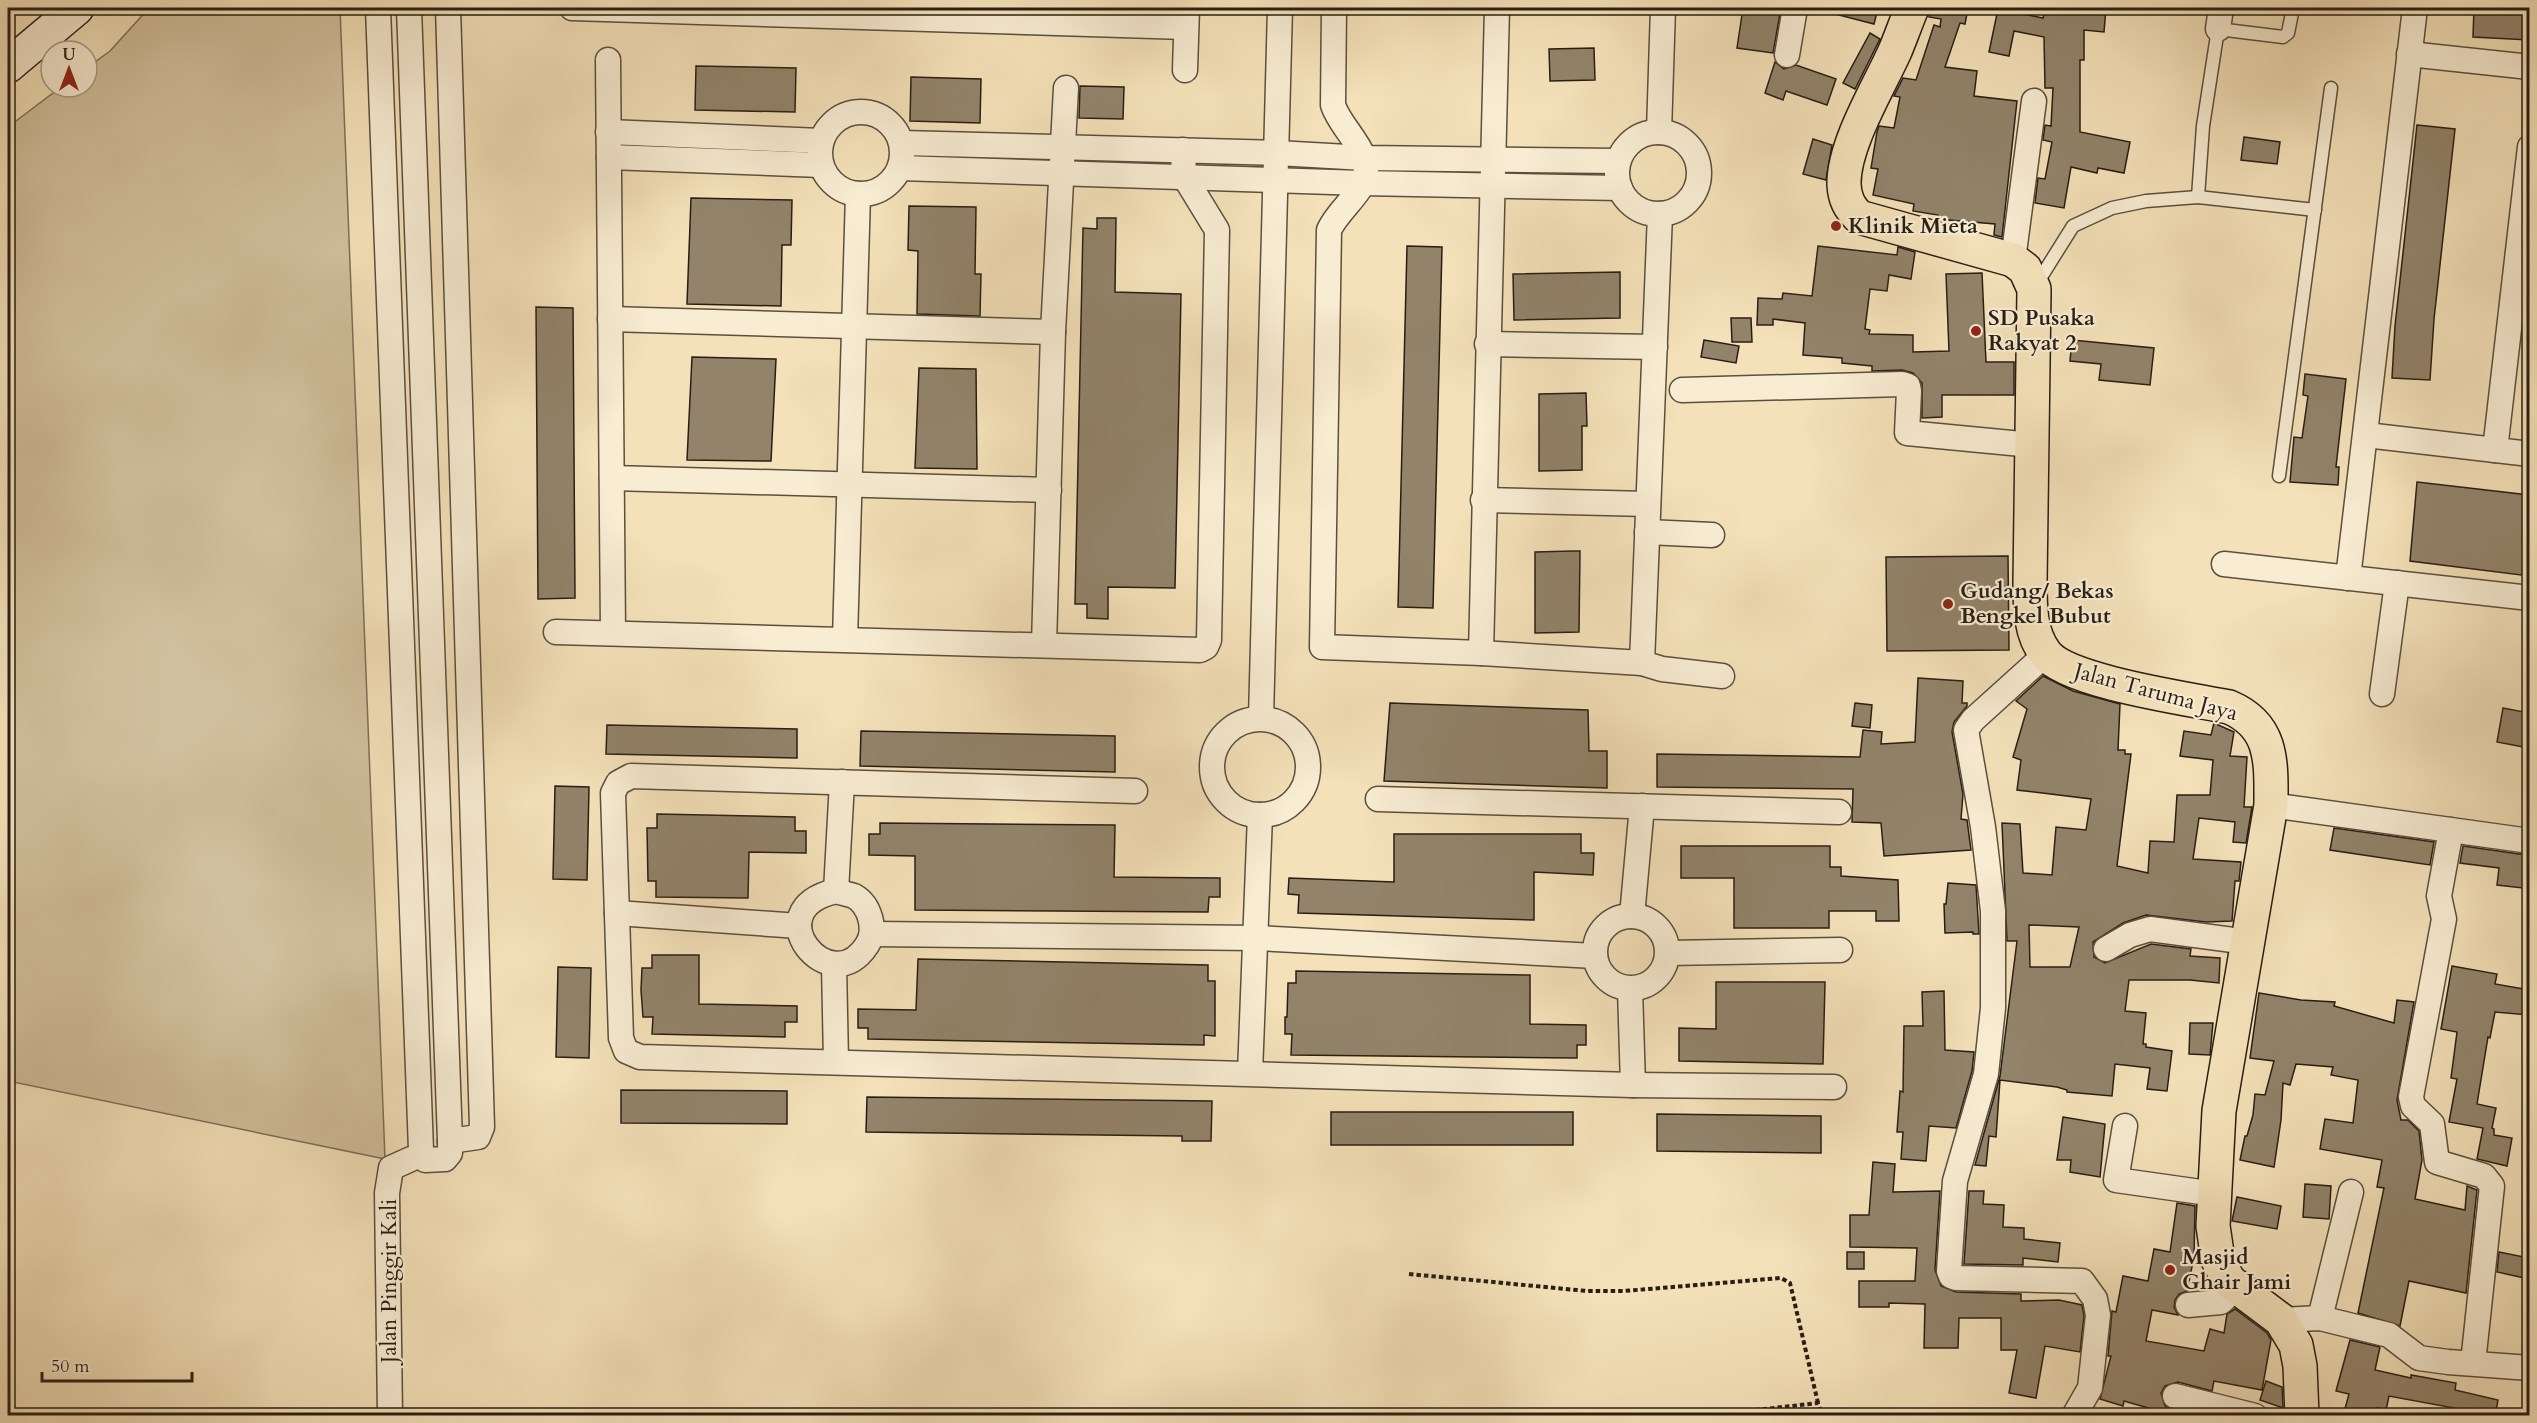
<svg xmlns="http://www.w3.org/2000/svg" width="2537" height="1423" viewBox="0 0 2537 1423" font-family="Cardo,serif">
<rect width="100%" height="100%" fill="#f4e1b9"/>
<filter id="stains"><feTurbulence type="fractalNoise" baseFrequency=".00333" numOctaves="4"/><feColorMatrix values="0 0 0 0 .2 0 0 0 0 .09 0 0 0 0 .02 0 0 0 .5 -.17"/></filter>
<radialGradient id="worn" r=".72"><stop offset=".6" stop-color="#630" stop-opacity="0"/><stop offset="1" stop-color="#630" stop-opacity=".3"/></radialGradient>
<!-- green -->
<polygon fill="#d1c09d" stroke="#7c6f59" stroke-width="1.5" points="149,8 340,8 385,1159 8,1081 8,127 61,87 87,87 87,68 110,51"/>
<!-- building -->
<g fill="#92836a" stroke="#281e15" stroke-width="1.5" fill-rule="evenodd">
<polygon points="1743,8 1781,8 1773,53 1737,48"/>
<polygon points="1831,8 1878,8 1874,24 1831,13"/>
<polygon points="1930,8 1968,8 1965,24 1960,23 1945,67 1977,71 1974,96 2017,101 2002,237 1994,235 1995,224 1937,219 1938,215 1913,211 1914,204 1873,195 1878,169 1871,168 1877,132 1879,126 1894,128 1900,97 1894,96 1903,78 1916,80 1934,25 1940,27 1941,19 1929,17"/>
<polygon points="2045,8 2106,8 2104,32 2084,30 2084,60 2080,60 2080,132 2130,142 2124,173 2098,168 2097,173 2071,167 2064,208 2035,203 2038,178 2045,179 2052,142 2043,140 2045,125 2051,126 2053,88 2045,88 2044,37 2014,31 2009,56 1989,52 1998,9 2043,18"/>
<polygon points="2474,8 2529,8 2529,40 2473,37"/>
<polygon points="1870,33 1880,39 1855,89 1843,83"/>
<polygon points="1594,48 1595,80 1550,81 1549,49"/>
<polygon points="1775,62 1784,69 1796,65 1836,79 1827,105 1786,91 1783,100 1765,93"/>
<polygon points="696,66 796,68 795,112 695,110"/>
<polygon points="911,77 981,79 980,123 910,121"/>
<polygon points="1080,86 1124,87 1123,119 1079,118"/>
<polygon points="2417,125 2455,129 2434,319 2430,380 2392,378 2395,326"/>
<polygon points="2244,137 2280,142 2277,164 2241,160"/>
<polygon points="1813,139 1832,145 1826,180 1803,174"/>
<polygon points="691,198 792,200 791,245 782,245 781,306 687,304"/>
<polygon points="909,206 976,207 975,274 981,274 980,316 917,314 918,251 908,250"/>
<polygon points="1097,218 1116,218 1115,292 1181,294 1175,588 1108,587 1108,619 1087,618 1087,604 1075,604 1083,228 1097,229"/>
<polygon points="1407,246 1442,247 1433,608 1398,607"/>
<polygon points="1818,246 1897,255 1898,247 1915,252 1911,279 1889,275 1887,291 1870,289 1865,329 1870,330 1869,334 1913,335 1913,352 1949,351 1946,274 1982,273 1986,362 2014,362 2014,395 1942,395 1942,417 1922,418 1922,383 1913,373 1902,370 1872,371 1872,366 1842,363 1842,358 1803,355 1805,323 1773,319 1773,325 1757,325 1758,298 1782,299 1783,293 1812,296"/>
<polygon points="1620,272 1620,318 1514,320 1513,274"/>
<polygon points="536,307 573,308 575,598 538,599"/>
<polygon points="1731,318 1751,318 1752,342 1732,342"/>
<polygon points="1704,340 1739,346 1736,363 1701,357"/>
<polygon points="2072,340 2154,348 2150,385 2099,380 2101,364 2070,361"/>
<polygon points="692,357 776,359 771,461 687,460"/>
<polygon points="919,368 976,369 977,469 915,468"/>
<polygon points="2305,374 2346,379 2336,467 2339,467 2338,485 2290,482 2294,437 2302,438 2308,396 2303,395"/>
<polygon points="1586,393 1587,426 1582,426 1582,470 1539,471 1539,394"/>
<polygon points="2417,482 2529,495 2529,576 2410,561"/>
<polygon points="1573,551 1580,551 1579,632 1535,633 1535,552"/>
<polygon points="2008,556 2009,650 1887,651 1886,557"/>
<path d="M2043 676 2073 691 2120 704 2118 750H2125V754H2131L2117 866 2148 873 2150 841 2174 842 2177 795H2210L2213 760 2180 756 2184 731 2211 735 2214 723 2234 732 2230 756 2247 757 2244 807H2252L2246 843 2233 842 2235 822 2199 818 2193 859 2241 862 2239 881H2235L2232 921 2206 922 2146 915 2123 923 2093 942 2094 957 2105 963 2151 944 2191 949 2190 956 2220 958 2219 983 2190 980H2129L2125 1011 2146 1013 2143 1044H2146V1047L2172 1051 2167 1091 2147 1089 2150 1068 2115 1064 2112 1096 2067 1092V1090L2057 1087 2000 1080 1996 1137 1989 1136 1986 1166 1975 1165 2000 1076 2017 941H2007L2002 823 2020 824 2023 873 2052 875 2056 827 2086 830 2091 799 2017 790 2021 760 2013 757 2027 709 2016 701ZM2029 925 2079 927 2070 967H2030Z"/>
<polygon points="1918,678 1963,681 1962,703 1967,703 1967,706 1954,722 1952,732 1963,794 1961,819 1967,820 1971,850 1884,856 1881,823 1852,822 1853,789 1657,787 1657,754 1860,757 1863,730 1882,732 1881,744 1915,742"/>
<polygon points="1390,703 1588,710 1589,751 1607,751 1607,788 1384,781"/>
<polygon points="1855,703 1872,705 1870,728 1852,726"/>
<polygon points="2503,708 2529,713 2529,748 2497,742"/>
<polygon points="607,725 797,729 797,758 606,754"/>
<polygon points="861,731 1115,736 1115,772 860,766"/>
<polygon points="555,786 589,787 587,880 553,879"/>
<polygon points="657,814 795,817 795,831 806,831 806,853 749,852 748,898 656,897 656,881 648,881 647,828 657,828"/>
<polygon points="880,823 1115,825 1114,877 1220,878 1220,897 1209,897 1208,912 915,910 915,856 869,855 869,834 880,834"/>
<polygon points="2334,828 2434,842 2430,865 2330,850"/>
<polygon points="1394,834 1581,834 1581,853 1594,853 1593,875 1534,872 1534,920 1298,913 1299,895 1288,894 1289,878 1394,882"/>
<polygon points="1681,846 1830,846 1830,867 1841,867 1841,876 1898,880 1899,921 1876,921 1876,911 1829,911 1829,928 1734,928 1734,878 1681,878"/>
<polygon points="2463,846 2526,855 2523,888 2497,885 2499,868 2460,863"/>
<polygon points="1948,883 1976,885 1979,934 1973,934 1973,932 1945,933 1944,904 1946,904"/>
<polygon points="652,955 699,955 699,1004 797,1006 797,1022 785,1022 785,1037 652,1034 653,1017 643,1017 641,990 642,968 652,968"/>
<polygon points="918,959 1208,965 1208,981 1215,981 1215,1036 1204,1035 1204,1045 868,1039 868,1028 858,1028 858,1009 916,1010"/>
<polygon points="2452,966 2497,974 2495,984 2529,990 2529,1015 2495,1012 2490,1038 2488,1037 2477,1104 2496,1108 2492,1128 2494,1129 2494,1135 2512,1138 2507,1166 2477,1159 2483,1128 2449,1122 2457,1079 2451,1078 2457,1032 2441,1029"/>
<polygon points="558,967 591,968 589,1058 556,1057"/>
<polygon points="1296,971 1530,975 1530,1024 1586,1025 1586,1045 1577,1045 1577,1058 1291,1055 1292,1034 1285,1034 1285,1017 1287,1017 1288,983 1296,983"/>
<polygon points="1716,982 1825,982 1823,1064 1679,1061 1679,1028 1716,1029"/>
<polygon points="1944,991 1945,1050 1974,1052 1972,1071 1956,1128 1929,1126 1926,1161 1901,1159 1903,1132 1897,1132 1900,1091 1903,1092 1904,1026 1923,1026 1922,992"/>
<polygon points="2259,993 2301,1000 2335,1002 2334,1006 2394,1023 2397,1000 2414,1002 2397,1100 2401,1120 2408,1120 2419,1131 2422,1160 2415,1199 2465,1210 2467,1186 2477,1190 2466,1293 2409,1281 2400,1326 2358,1313 2384,1188 2377,1187 2382,1160 2320,1149 2325,1119 2353,1123 2358,1080 2331,1075 2333,1067 2296,1064 2290,1085 2283,1083 2281,1120 2274,1167 2240,1160 2245,1136 2247,1136 2253,1115 2255,1094 2265,1095 2274,1061 2250,1058"/>
<polygon points="2190,1023 2213,1023 2210,1055 2189,1054"/>
<polygon points="621,1090 787,1091 787,1124 621,1123"/>
<polygon points="867,1097 1212,1101 1211,1141 1182,1141 1182,1136 866,1132"/>
<rect x="1331" y="1112" width="242" height="33"/>
<polygon points="1657,1114 1821,1116 1821,1153 1657,1151"/>
<polygon points="2063,1117 2105,1124 2100,1177 2070,1172 2071,1160 2057,1160"/>
<polygon points="1873,1162 1895,1164 1893,1192 1940,1191 1935,1270 1941,1286 1956,1292 2021,1294 2021,1301 2059,1300 2082,1305 2084,1316 2080,1352 2045,1346 2036,1398 2009,1393 2017,1350 2001,1350 2001,1318 1959,1318 1958,1348 1924,1348 1925,1304 1889,1303 1889,1307 1859,1307 1859,1281 1915,1281 1917,1248 1850,1247 1850,1215 1869,1215"/>
<polygon points="2305,1184 2331,1186 2329,1219 2303,1217"/>
<polygon points="1969,1191 1984,1191 1983,1204 2004,1205 2003,1227 2024,1228 2024,1239 2060,1243 2058,1262 2023,1258 2023,1265 1964,1264"/>
<polygon points="2237,1197 2281,1206 2277,1229 2232,1221"/>
<polygon points="2177,1203 2195,1206 2194,1257 2187,1291 2179,1294 2175,1300 2174,1307 2178,1315 2152,1310 2146,1341 2204,1351 2210,1329 2224,1333 2227,1314 2235,1309 2267,1333 2271,1340 2262,1390 2214,1381 2212,1391 2178,1382 2165,1386 2161,1393 2165,1406 2194,1416 2176,1416 2124,1401 2123,1406 2100,1399 2111,1356 2108,1356 2112,1311 2116,1312 2123,1276 2148,1281 2154,1249 2170,1252"/>
<rect x="1847" y="1252" width="17" height="17"/>
<polygon points="2499,1252 2529,1258 2529,1279 2497,1272"/>
<polygon points="2350,1340 2380,1347 2375,1370 2411,1378 2411,1375 2456,1383 2455,1390 2498,1400 2495,1416 2475,1416 2476,1412 2389,1396 2386,1410 2377,1408 2375,1416 2343,1416 2349,1394 2336,1391"/>
<polygon points="2266,1381 2282,1387 2283,1408 2260,1400"/>
</g>
<g fill="none" stroke-linecap="round" stroke-linejoin="round">
<!-- lane casing -->
<g stroke="#5b4f3e" stroke-width="15">
<g id="lane">
<polyline points="2198,197 2203,126 2218,29 2283,37 2288,33 2293,8"/>
<polyline points="2036,285 2073,226 2112,208 2146,201 2198,197 2315,210"/>
<polyline points="2279,476 2331,88"/>
</g>
</g>
<!-- street casing -->
<g stroke="#5b4f3e" stroke-width="27">
<g id="street">
<polyline points="378,8 421,1150 425,1160 445,1159 450,1153 450,1141 409,8"/>
<polyline points="448,8 482,1127 478,1137 450,1141"/>
<polyline points="572,8 1186,27"/>
<path d="M1334 8 1333 105C1341 131 1378 155 1362 185 1353 201 1337 213 1329 230L1322 647 1481 653 1642 663 1662 669 1722 676"/>
<polyline points="2218,29 2221,8"/>
<polyline points="2409,54 2530,67"/>
<polyline points="1787,55 1795,8"/>
<polyline points="608,60 613,633"/>
<polyline points="1185,70 1187,8"/>
<circle cx="861" cy="153" r="41"/>
<polyline points="608,132 821,141"/>
<polyline points="1659,132 1663,8"/>
<circle cx="1658" cy="173" r="41"/>
<polyline points="902,143 1277,153 1365,158 1618,161"/>
<polyline points="609,157 821,165"/>
<polyline points="900,168 1363,183 1620,188"/>
<polyline points="2013,260 2034,101"/>
<polyline points="610,319 1053,332"/>
<polyline points="1487,344 1655,347"/>
<polyline points="1682,390 1902,384 1908,386 1909,391 1907,433 2032,445"/>
<polyline points="2366,435 2530,454"/>
<polyline points="2495,450 2530,147"/>
<polyline points="612,478 1049,490"/>
<polyline points="1483,500 1648,504"/>
<polyline points="1647,532 1712,535"/>
<polyline points="2224,564 2530,598"/>
<polyline points="2348,578 2415,8"/>
<polyline points="556,632 1200,650 1206,647 1209,640 1217,230 1184,176 1183,150"/>
<polyline points="845,639 858,194"/>
<polyline points="1044,645 1053,332 1066,88"/>
<polyline points="1481,653 1497,8"/>
<polyline points="2046,654 1973,720 1966,730 1983,827 1993,911 1993,1008 1986,1074 1955,1181 1949,1271 1951,1276 1956,1278 2082,1281 2095,1299 2098,1315 2090,1388 2074,1416"/>
<polyline points="1642,663 1660,214"/>
<polyline points="2382,694 2397,583"/>
<polyline points="1261,718 1280,8"/>
<circle cx="1260" cy="767" r="48"/>
<polyline points="1135,791 631,776 618,783 613,793 621,1038 626,1051 640,1057 1633,1085 1834,1087"/>
<polyline points="1378,799 1839,812"/>
<polyline points="2271,805 2530,841"/>
<polyline points="2451,830 2439,896 2444,919 2411,1097 2413,1106 2432,1124 2437,1162 2484,1176 2492,1186 2473,1363"/>
<path d="M836 891C842 893 849 894 854 896 870 905 877 930 867 945 831 1003 753 910 836 891Z"/>
<polyline points="836,891 842,782"/>
<polyline points="617,913 799,926"/>
<polyline points="1632,916 1642,806"/>
<circle cx="1631" cy="952" r="36"/>
<polyline points="873,934 1256,938 1595,956"/>
<polyline points="2106,949 2130,935 2150,929 2248,942"/>
<polyline points="1668,953 1840,950"/>
<polyline points="834,964 836,1062"/>
<polyline points="1630,989 1633,1085"/>
<polyline points="1250,1073 1260,815"/>
<polyline points="2125,1126 2116,1180 2215,1194"/>
<polyline points="2188,1305 2221,1302 2237,1287"/>
<polyline points="2320,1318 2351,1192"/>
<polyline points="2281,1320 2320,1318 2389,1335 2419,1358 2448,1362 2530,1368"/>
<polyline points="2175,1396 2255,1416"/>
<polyline points="390,1416 387,1193 391,1168 411,1159"/>
</g>
</g>
<!-- secondary casing -->
<g stroke="#281e15" stroke-width="36">
<polyline id="secondary" points="8,66 77,8"/>
</g>
<!-- primary casing -->
<g stroke="#281e15" stroke-width="36">
<path id="primary" d="M1912 8C1906 22 1901 37 1895 51 1879 87 1843 145 1844 185 1845 199 1849 207 1859 217L2013 260 2025 269 2034 289 2030 583C2030 607 2030 634 2046 654 2068 682 2190 699 2229 707 2274 726 2271 763 2271 805L2219 1111 2213 1226 2218 1260 2229 1281 2281 1320 2296 1345 2300 1366 2302 1416"/>
</g>
<!-- path -->
<g stroke="#281e15" stroke-width="4" stroke-dasharray="4.5 3" stroke-linecap="butt">
<polyline points="1409,1274 1587,1291 1624,1291 1781,1278 1790,1283 1818,1403"/>
<polyline points="1703,1416 1818,1403 1822,1416"/>
</g>
<!-- lane -->
<use href="#lane" stroke="#f8ecd2" stroke-width="12"/>
<!-- street -->
<use href="#street" stroke="#f8ecd2" stroke-width="24"/>
<!-- secondary -->
<use href="#secondary" stroke="#f8ecd2" stroke-width="33"/>
<!-- primary -->
<use href="#primary" stroke="#f4e1b9" stroke-width="33"/>
</g>
<!-- markers -->
<g fill="#8f2418" stroke="#f8ecd2" stroke-width="2">
<circle cx="1836" cy="226" r="6"/>
<circle cx="1976" cy="331" r="6"/>
<circle cx="1948" cy="604" r="6"/>
<circle cx="2170" cy="1270" r="6"/>
</g>
<g text-anchor="middle" dominant-baseline="central" stroke-width="4.5" stroke-linejoin="round" paint-order="stroke">
<!-- poi labels -->
<g font-size="22" font-weight="bold" fill="#281e15" stroke="#f8ecd2" text-anchor="start">
<text x="1848" y="226">Klinik Mieta</text>
<text x="1988" y="318">SD Pusaka<tspan x="1988" dy="25">Rakyat 2</tspan></text>
<text x="1960" y="591">Gudang/ Bekas<tspan x="1960" dy="25">Bengkel Bubut</tspan></text>
<text x="2182" y="1257">Masjid<tspan x="2182" dy="25">Ghair Jami</tspan></text>
</g>
<!-- street labels -->
<g font-size="22" fill="#281e15" stroke="#f8ecd2">
<text transform="translate(2156 692) rotate(15)">Jalan Taruma Jaya</text>
<text transform="translate(389 1281) rotate(-90)">Jalan Pinggir Kali</text>
</g>
</g>
<!-- margin -->
<rect width="2537" height="1423" fill="none" stroke="#f4e1b9" stroke-width="30"/>
<rect x="9" y="9" width="2519" height="1405" fill="none" stroke="#281e15" stroke-width="3"/>
<rect x="15" y="15" width="2507" height="1393" fill="none" stroke="#281e15" stroke-width="1.5"/>
<!-- north arrow -->
<g transform="translate(69 69)"><circle r="28" fill="#f8ecd2" stroke="#a59a86" stroke-width="1.5"/>
<path d="M0-4.5L10 22L0 15L-10 22Z" fill="#8f2418"/>
<text y="-9" font-size="16" font-weight="bold" text-anchor="middle" fill="#281e15">U</text>
</g>
<!-- scale -->
<path d="M42 1372v9h150v-9" fill="none" stroke="#281e15" stroke-width="3"/>
<text x="51" y="1372" font-size="18" fill="#281e15" stroke="#f8ecd2" stroke-width="4.5" paint-order="stroke">50 m</text>
<rect width="100%" height="100%" filter="url(#stains)"/>
<rect width="100%" height="100%" fill="url(#worn)"/>
</svg>
